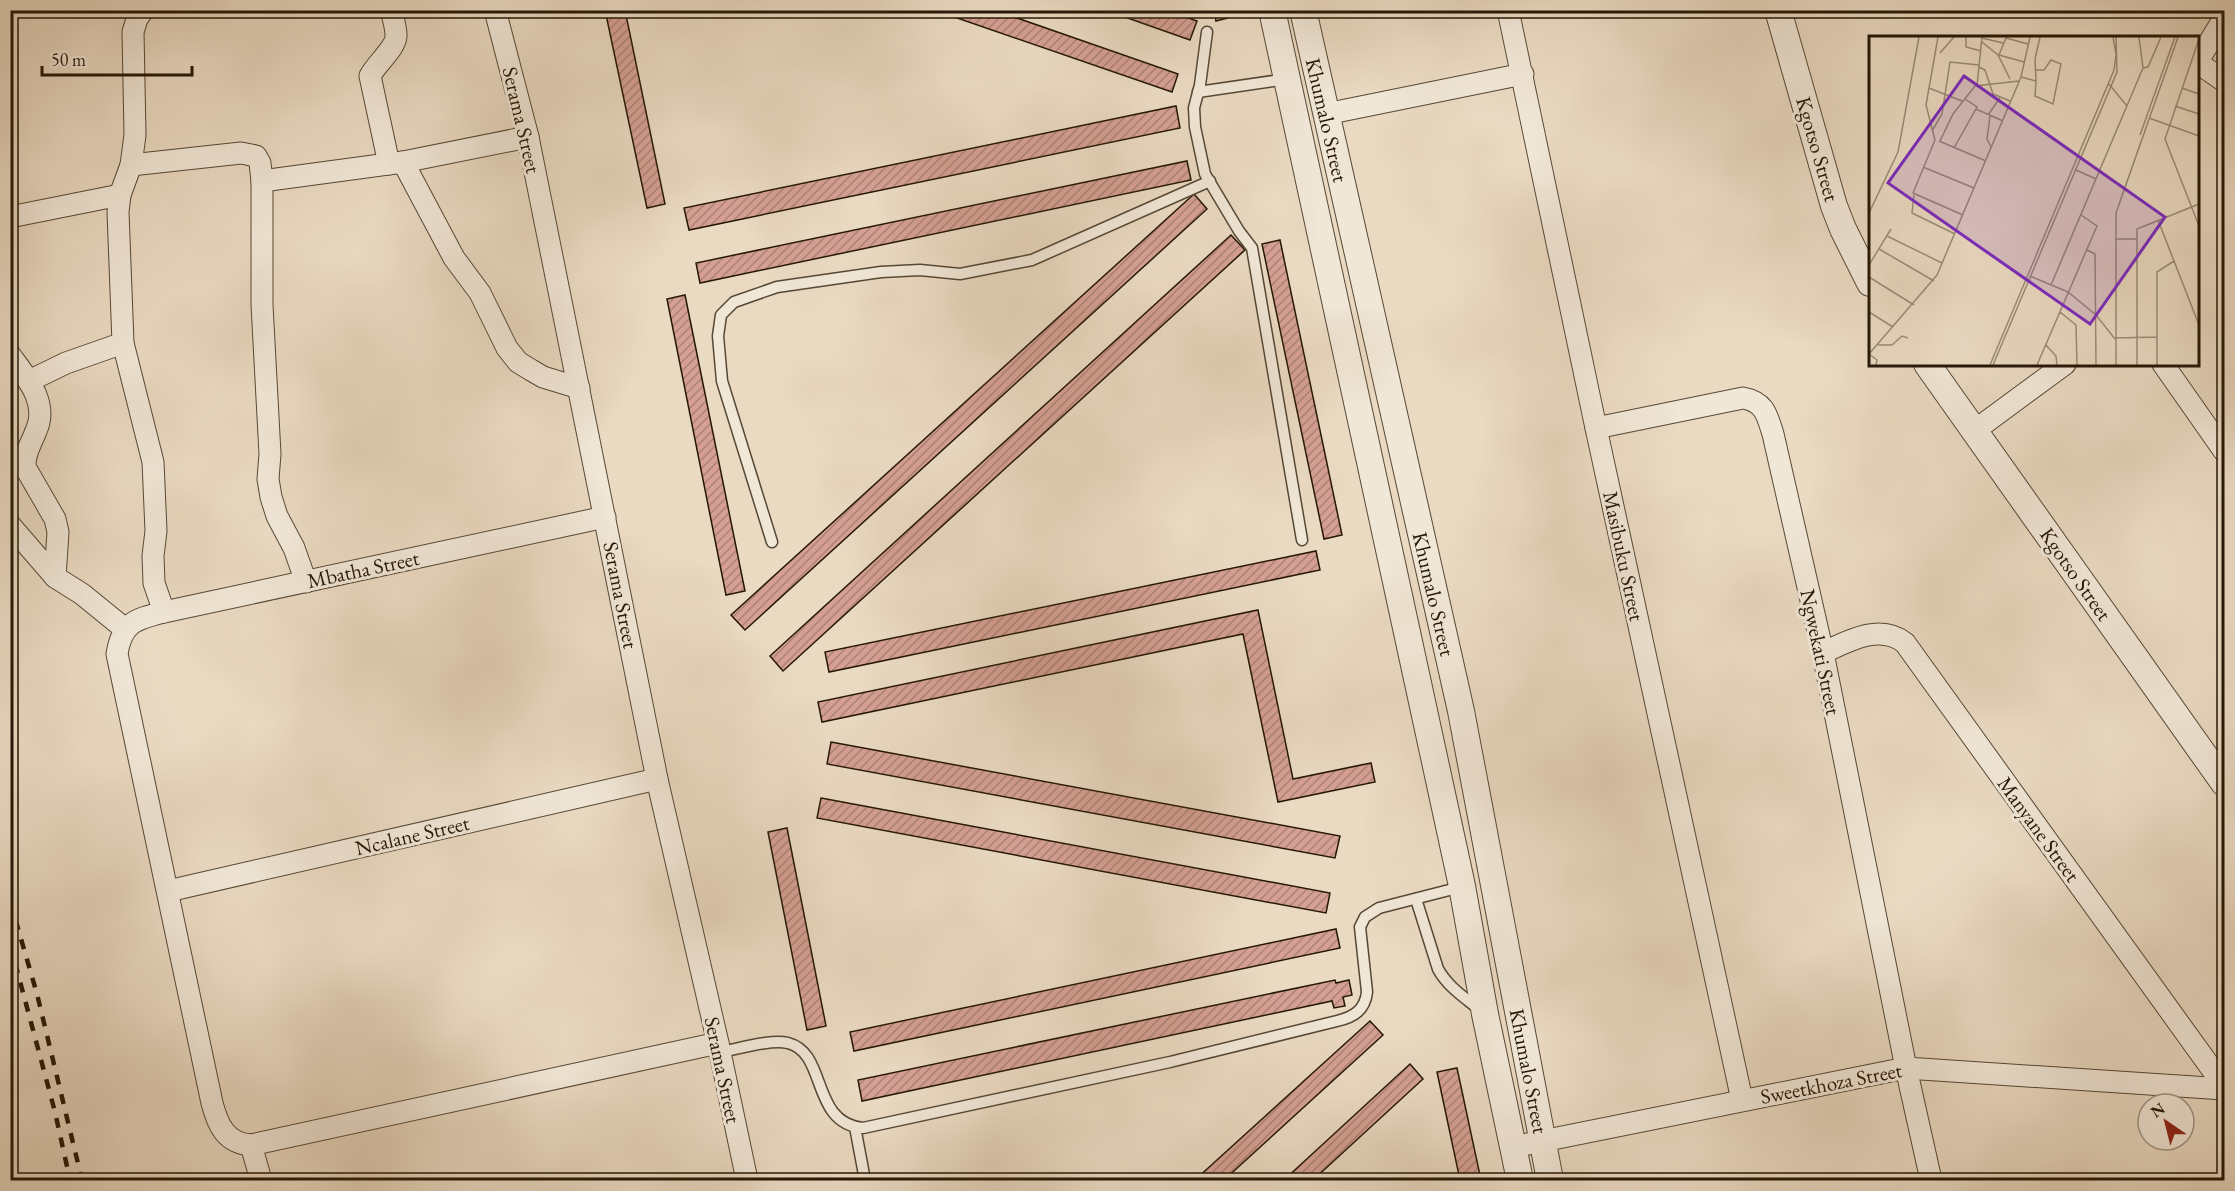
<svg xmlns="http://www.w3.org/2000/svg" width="2235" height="1191" viewBox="0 0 2235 1191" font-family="'EB Garamond',serif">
<defs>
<pattern id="building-hatch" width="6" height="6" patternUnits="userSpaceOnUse" patternTransform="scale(1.5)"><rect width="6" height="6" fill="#d5a093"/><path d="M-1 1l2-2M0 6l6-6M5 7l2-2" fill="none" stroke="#ad8176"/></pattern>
</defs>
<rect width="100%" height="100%" fill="#eadac2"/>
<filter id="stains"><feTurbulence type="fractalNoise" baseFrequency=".00333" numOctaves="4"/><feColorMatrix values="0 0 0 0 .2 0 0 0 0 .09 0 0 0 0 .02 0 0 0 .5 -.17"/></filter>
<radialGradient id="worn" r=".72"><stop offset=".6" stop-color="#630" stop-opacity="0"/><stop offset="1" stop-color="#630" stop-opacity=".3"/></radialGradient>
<!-- building -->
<g fill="url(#building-hatch)" stroke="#251706" stroke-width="1.5">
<polygon points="605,10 625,10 665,204 647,208"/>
<polygon points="934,10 994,10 1178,74 1172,92"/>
<polygon points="1105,10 1165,10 1197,21 1190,40"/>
<polygon points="1214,10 1226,10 1228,18 1216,21"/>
<polygon points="1176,106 1180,128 689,230 684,208"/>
<polygon points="1187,161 1191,180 700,283 696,263"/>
<polygon points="1194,194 1207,209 745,630 731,615"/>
<polygon points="1231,235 1245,250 783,671 770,656"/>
<polygon points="1280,240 1342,535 1324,539 1262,244"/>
<polygon points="685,295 745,591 726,595 667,299"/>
<polygon points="1316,551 1320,570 829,672 825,652"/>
<polygon points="1258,610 1293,779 1371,763 1375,782 1278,802 1243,634 822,722 818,702"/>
<polygon points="831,742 1340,836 1335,858 827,764"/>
<polygon points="821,798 1330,893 1326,913 817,818"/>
<polygon points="787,828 826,1026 807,1030 768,832"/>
<polygon points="1336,929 1340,948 854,1051 850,1032"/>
<polygon points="1335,980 1336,983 1349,980 1352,995 1343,997 1345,1006 1334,1008 1332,1001 862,1101 858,1080"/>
<polygon points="1370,1021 1383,1035 1224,1180 1195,1180"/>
<polygon points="1410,1064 1423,1079 1313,1180 1284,1180"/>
<polygon points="1457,1068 1481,1180 1460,1180 1437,1072"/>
</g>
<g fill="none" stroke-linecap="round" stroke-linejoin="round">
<!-- service casing -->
<g stroke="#564835" stroke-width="13">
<g id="service">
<polyline points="1207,32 1200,85 1194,108 1195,127 1205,174 1239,231 1252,248 1302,540"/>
<polyline points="1198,92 1287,79"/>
<polyline points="772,542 722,381 718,336 721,315 734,302 777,287 881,272 920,270 960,274 1032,260 1210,181"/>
<path d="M1416 899 1438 969C1448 987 1464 997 1480 1010"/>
<path d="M720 1052C738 1049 770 1039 788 1043 828 1053 810 1123 863 1128L1170 1062 1337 1021C1354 1017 1365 1010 1367 992L1360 927 1365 917 1379 908 1461 887"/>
<polyline points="855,1127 865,1180"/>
</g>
</g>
<!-- minor casing -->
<g stroke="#564835" stroke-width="23">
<g id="minor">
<polyline points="143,10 137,19 133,32 135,135 131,165 120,195 118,212 123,343 153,462 156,531 153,556 154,583 164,612"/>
<polyline points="495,10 528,137 657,779 718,1043 747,1180"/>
<polyline points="1508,10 1596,428 1742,1100"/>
<polyline points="2198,61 2224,18"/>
<polyline points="2198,63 2224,81"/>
<polyline points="1326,114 1523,74"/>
<polyline points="403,162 454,258 480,293 507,348 518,362 531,370 543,377 579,388"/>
<path d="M389 164 370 76C376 64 397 47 396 35 396 27 393 18 391 10"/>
<polyline points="131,165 241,153 256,156 260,163 262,181 262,305 270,454 268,479 271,497 277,516 294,548 306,582"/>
<polyline points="262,181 403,162 528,137"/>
<polyline points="10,217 120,195"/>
<path d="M10 355C27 378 49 403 36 431 31 444 24 454 25 467L55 519 58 532 55 577"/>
<polyline points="2163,364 2224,451"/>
<polyline points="29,381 66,363 123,343"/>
<path d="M1596 428 1743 398C1765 402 1767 415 1773 434L1823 653 1906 1068 1931 1180"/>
<polyline points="1974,431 2065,364"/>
<path d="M605 517 164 612C136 619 122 622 117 654L212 1103C218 1126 226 1143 251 1145L718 1043"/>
<polyline points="10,525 55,577 82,594 125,629"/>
<path d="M1823 653C1848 641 1880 623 1905 643L2224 1086"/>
<polyline points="168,891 657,779"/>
<polyline points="251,1145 261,1180"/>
<polyline points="1513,1147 1906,1068 2224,1089"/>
</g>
</g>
<!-- tertiary casing -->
<g stroke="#564835" stroke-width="28">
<g id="tertiary">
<polyline points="1272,10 1462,886 1485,1014 1520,1180"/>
<polyline points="1303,10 1461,711 1550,1180"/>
<polyline points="1778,10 1834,206 1843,229 1870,283"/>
<polyline points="1927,364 2224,783"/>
</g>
</g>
<!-- service -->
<use href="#service" stroke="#f1e7d7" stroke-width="10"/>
<!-- minor -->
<use href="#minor" stroke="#f1e7d7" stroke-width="21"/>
<!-- tertiary -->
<use href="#tertiary" stroke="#f1e7d7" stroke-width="26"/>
<!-- rail -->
<g stroke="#251706" stroke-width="4.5" stroke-dasharray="10 10" stroke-linecap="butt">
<polyline points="10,901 37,994 82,1180"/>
<polyline points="10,944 55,1112 70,1180"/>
</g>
</g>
<g text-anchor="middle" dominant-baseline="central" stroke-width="6" stroke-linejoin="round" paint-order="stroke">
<!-- street labels -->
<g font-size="21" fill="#251706" stroke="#f1e7d7">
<text transform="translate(522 120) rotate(77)">Serama Street</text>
<text transform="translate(1327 120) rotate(77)">Khumalo Street</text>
<text transform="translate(1818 149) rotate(74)">Kgotso Street</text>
<text transform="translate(1624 556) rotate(78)">Masibuku Street</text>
<text transform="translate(363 569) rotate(-12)">Mbatha Street</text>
<text transform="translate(2076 574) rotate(55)">Kgotso Street</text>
<text transform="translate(1434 594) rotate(77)">Khumalo Street</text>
<text transform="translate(621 595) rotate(79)">Serama Street</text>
<text transform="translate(1821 652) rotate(78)">Ngwekati Street</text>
<text transform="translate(2039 829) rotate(54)">Manyane Street</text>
<text transform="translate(412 835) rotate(-13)">Ncalane Street</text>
<text transform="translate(723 1070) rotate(78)">Serama Street</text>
<text transform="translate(1529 1071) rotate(79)">Khumalo Street</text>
<text transform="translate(1831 1083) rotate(-11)">Sweetkhoza Street</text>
</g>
</g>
<!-- overview -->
<g transform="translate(1869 36)">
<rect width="330" height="330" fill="#eadac2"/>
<path fill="none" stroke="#9b8c77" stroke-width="1.5" d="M97 1V11L112 15M113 2 134 7M330 3 296 103 330 190M113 6 129 19 141 43M71 17 85 1M130 19 137 2 159 8M130 19 155 26M110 31 116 34 124 58 141 65M274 32 279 31 292 1M152 41 167 45 166 60 184 68 192 28 182 24 175 34H167M167 45 166 23 171 1M240 48 258 70M108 50 113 1M60 52 93 65M313 52 330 58M306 70 330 78M107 73 134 85M119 79 131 62M121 80 118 103 122 111M280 82 330 100M63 95 73 78 81 26 110 29M271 99 306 1M66 104 44 157 94 179M66 104 57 69 69 1M70 105 117 125M71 105 84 78 106 50 150 45M85 112 108 71 96 63M54 131 105 152M207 134 227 143M45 159 43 177 86 198M0 177 29 116 50 1M289 184 330 289M18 200 73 227M246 203H267M10 213 65 245M218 214 226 218 227 329M0 229 22 193M161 240 199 256 227 279 246 303M0 241 45 269M182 249 274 32 270 1M0 276 24 291M191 276 207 289 208 329M246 302 288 301M9 309H23L33 300 39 302M177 309 187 320 188 329M7 329 8 324 0 318 68 239 152 41 161 1M121 329 245 34 247 18 244 1M124 329 248 36 247 1M168 329 228 190 212 179M247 329V177L309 1M268 329V193L330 168M288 329V236L305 225"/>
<path fill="#7b2cbf" fill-opacity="0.15" stroke="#7b2cbf" stroke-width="3" d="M95 40 296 181 221 288 19 147Z"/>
<rect width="330" height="330" fill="none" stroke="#251706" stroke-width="3"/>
</g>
<!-- margin -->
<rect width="2235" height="1191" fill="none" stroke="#eadac2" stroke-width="36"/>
<rect x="12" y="12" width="2211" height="1167" fill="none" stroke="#251706" stroke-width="3"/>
<rect x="18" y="18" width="2199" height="1155" fill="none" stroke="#251706" stroke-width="1.5"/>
<!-- north arrow -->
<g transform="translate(2166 1122) rotate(325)"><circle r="28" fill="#f1e7d7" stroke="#9f9483" stroke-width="1.5"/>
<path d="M0-4.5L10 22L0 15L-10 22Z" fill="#8f2418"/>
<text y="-9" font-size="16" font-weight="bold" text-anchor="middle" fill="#251706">N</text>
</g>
<!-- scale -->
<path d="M42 66v9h150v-9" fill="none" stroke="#251706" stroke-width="3"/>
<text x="51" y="66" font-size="18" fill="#251706" stroke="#f1e7d7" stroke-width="4.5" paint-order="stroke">50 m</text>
<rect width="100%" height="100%" filter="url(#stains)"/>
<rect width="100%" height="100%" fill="url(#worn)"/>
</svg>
